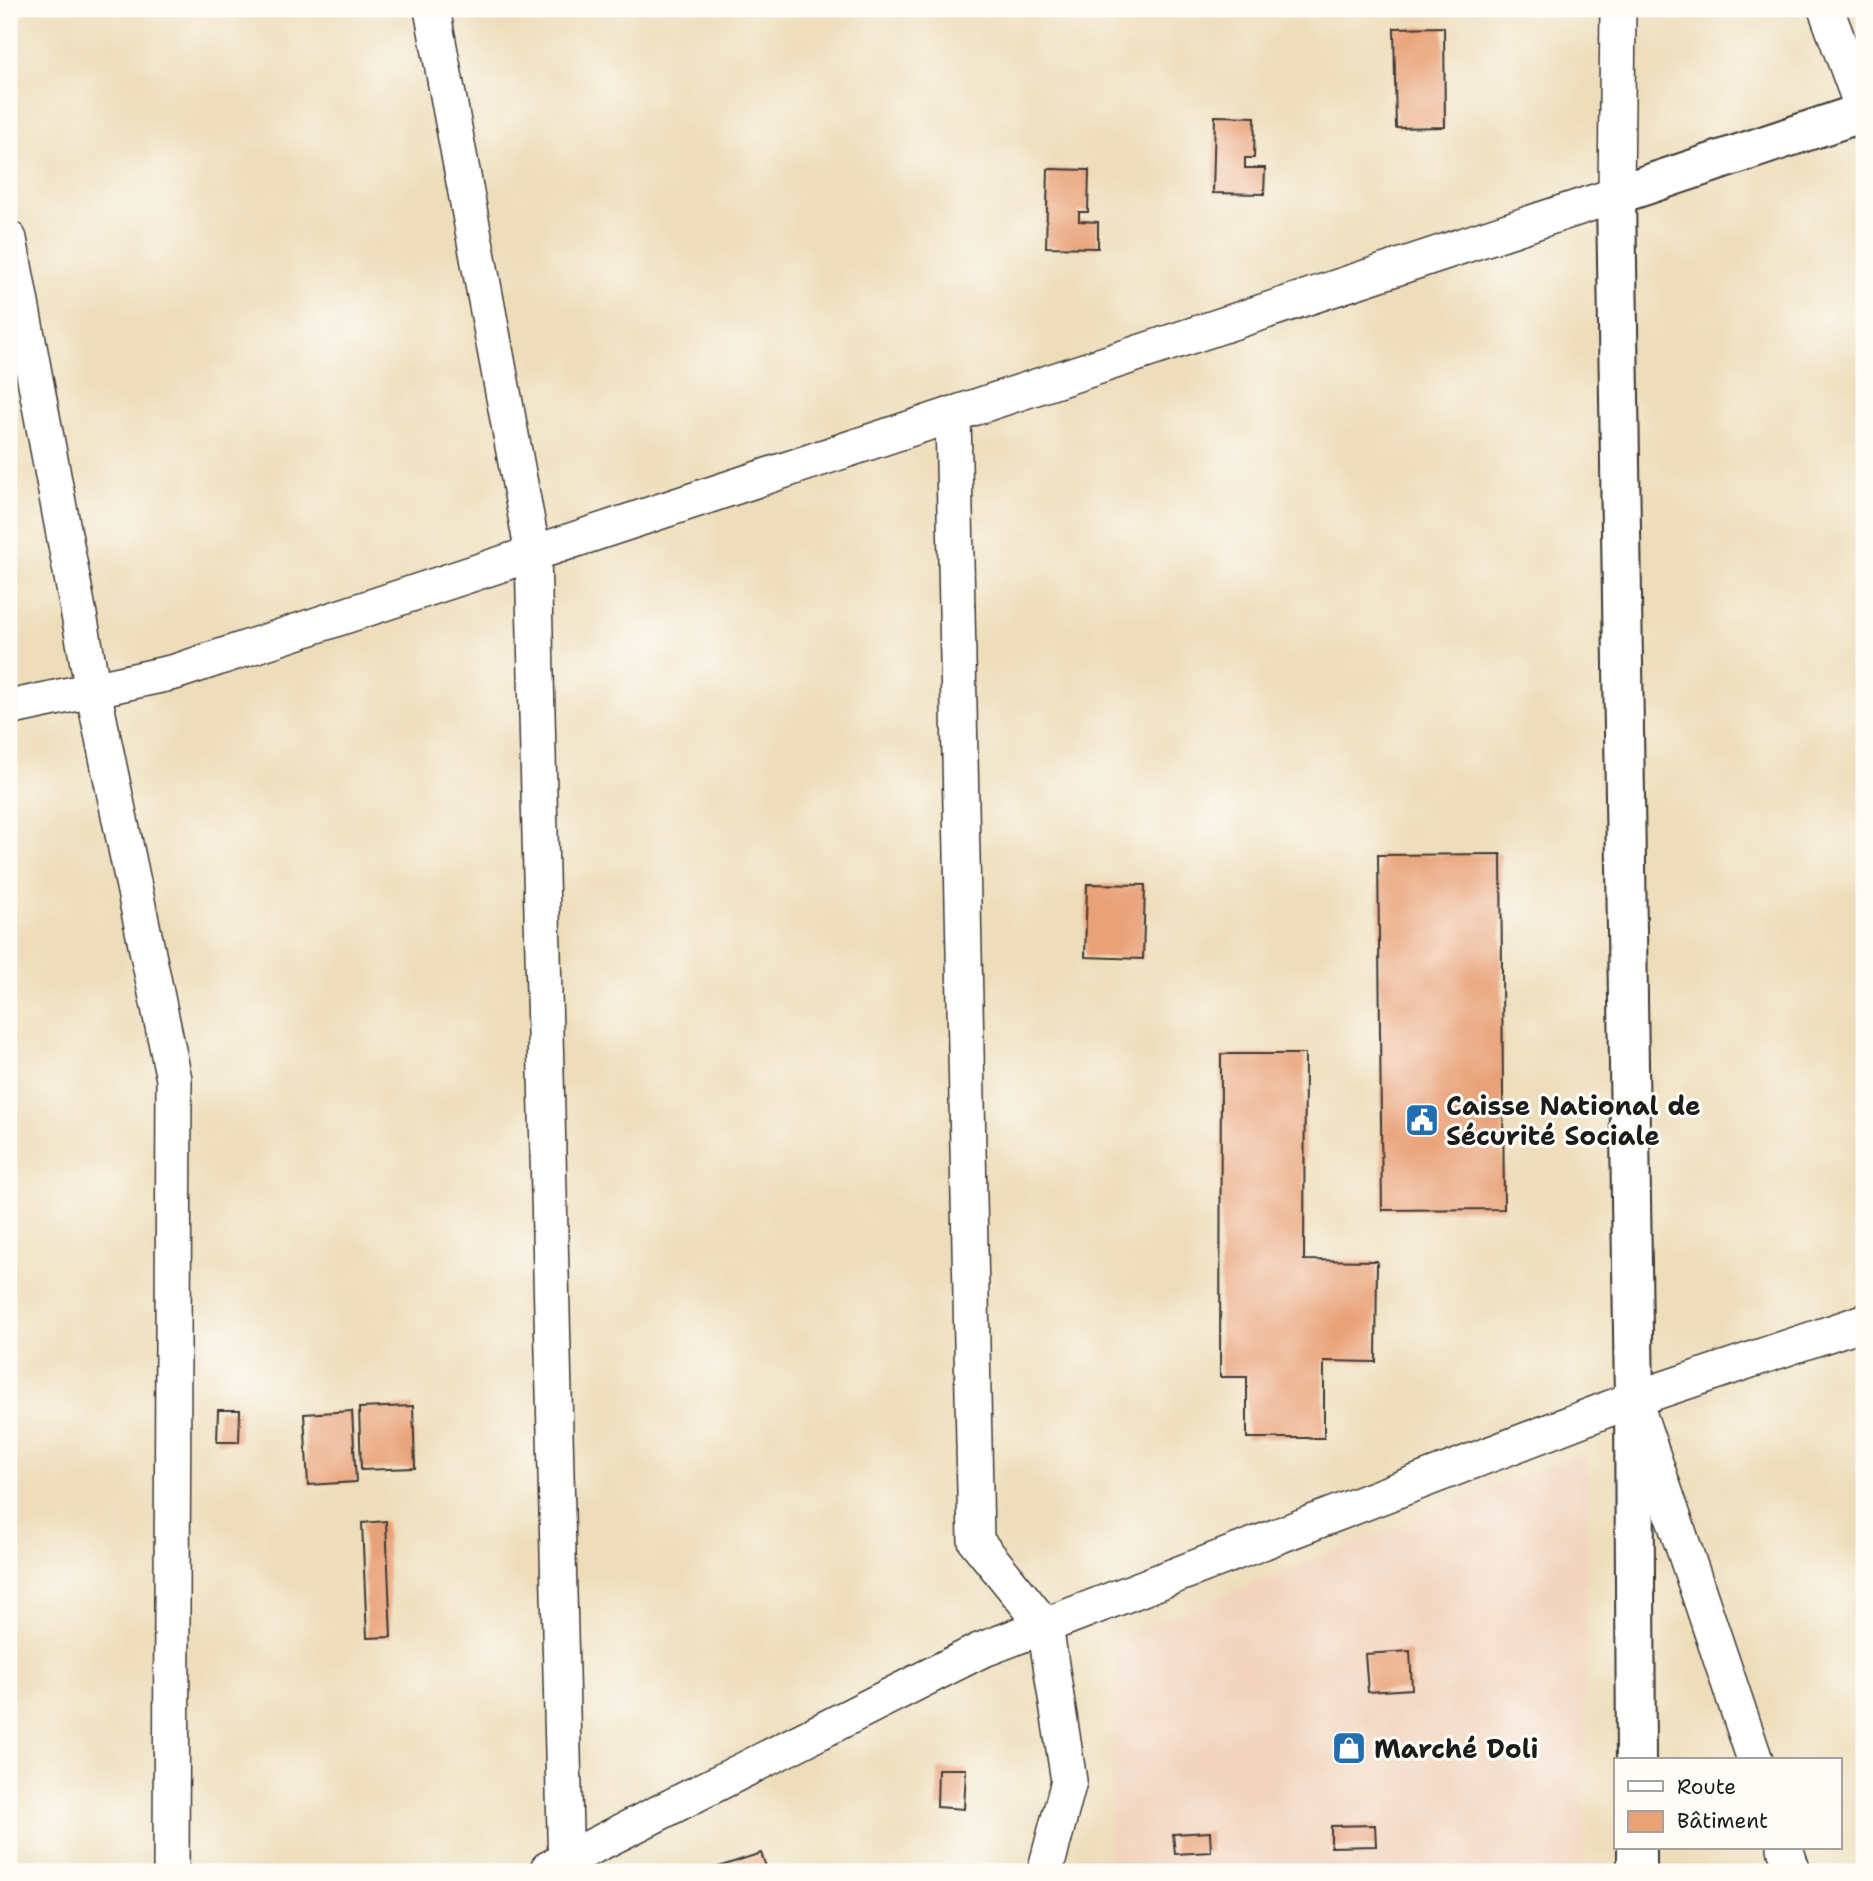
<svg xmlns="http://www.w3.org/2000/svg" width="1873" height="1881" viewBox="0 0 1873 1881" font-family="'Shantell Sans',sans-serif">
<rect width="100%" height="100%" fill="#fdfcf7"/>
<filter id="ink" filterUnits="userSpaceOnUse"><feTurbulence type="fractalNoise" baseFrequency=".0143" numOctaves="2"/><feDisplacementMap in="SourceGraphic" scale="14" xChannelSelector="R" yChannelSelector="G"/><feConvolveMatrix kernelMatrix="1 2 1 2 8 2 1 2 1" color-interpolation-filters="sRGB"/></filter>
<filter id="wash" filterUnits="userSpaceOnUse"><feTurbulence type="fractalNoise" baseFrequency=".00686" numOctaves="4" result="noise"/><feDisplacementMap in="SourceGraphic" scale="28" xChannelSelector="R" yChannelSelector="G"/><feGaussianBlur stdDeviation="1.57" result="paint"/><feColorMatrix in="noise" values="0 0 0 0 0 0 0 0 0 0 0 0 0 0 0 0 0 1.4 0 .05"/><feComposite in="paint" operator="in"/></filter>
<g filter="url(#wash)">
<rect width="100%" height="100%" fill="#eeddba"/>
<!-- built -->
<polygon fill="#f2d4be" points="1587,1450 1584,1872 1097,1872 1109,1858 1118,1638"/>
<g id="blocks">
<!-- building -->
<g fill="#e9a177">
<polygon points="1444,27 1445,127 1396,128 1394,28"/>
<polygon points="1215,116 1255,117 1254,158 1245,158 1245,168 1265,168 1264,194 1213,193"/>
<polygon points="1048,169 1089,170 1088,212 1079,212 1079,221 1098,222 1098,248 1046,247"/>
<polygon points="1501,854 1504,1209 1382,1210 1378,855"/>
<polygon points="1087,884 1145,885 1143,959 1085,957"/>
<polygon points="1221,1054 1305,1054 1304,1260 1377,1261 1376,1362 1324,1361 1324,1438 1247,1438 1247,1377 1220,1377"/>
<polygon points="413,1406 415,1468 361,1470 359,1408"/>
<polygon points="218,1410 240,1410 239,1442 217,1442"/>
<polygon points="352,1411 356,1482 308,1485 304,1414"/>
<polygon points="386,1521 391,1637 367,1638 362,1523"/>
<polygon points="1410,1651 1412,1689 1368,1692 1365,1654"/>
<polygon points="938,1769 966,1769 964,1809 937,1807"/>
<polygon points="1375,1825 1376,1846 1331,1847 1331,1826"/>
<polygon points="1210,1832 1211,1852 1175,1854 1173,1834"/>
<polygon points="761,1853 768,1872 703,1872"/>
</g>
</g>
</g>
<g filter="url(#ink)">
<use href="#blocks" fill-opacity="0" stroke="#3c3934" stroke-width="2"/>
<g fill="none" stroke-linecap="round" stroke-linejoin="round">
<!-- minor casing -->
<g stroke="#3c3934" stroke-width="38">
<g id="minor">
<polyline points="432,9 533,554 566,1872"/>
<polyline points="1826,9 1864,112"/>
<polyline points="9,239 93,690 174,1079 171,1872"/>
<polyline points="953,414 976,1541 1045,1626 1069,1781 1045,1872"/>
<polyline points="9,708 175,672 1616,195 1618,9"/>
<polyline points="1639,1415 1755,1760"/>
<polyline points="1785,1848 1793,1872"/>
<polyline points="548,1869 979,1651 1634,1399 1864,1322"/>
</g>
</g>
<!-- tertiary casing -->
<g stroke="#3c3934" stroke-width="42">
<g id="tertiary">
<polyline points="1636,1760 1634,1399 1616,195 1864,112"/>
<polyline points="1637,1848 1637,1872"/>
</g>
</g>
<!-- minor -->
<use href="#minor" stroke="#fff" stroke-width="35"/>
<!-- tertiary -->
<use href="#tertiary" stroke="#fff" stroke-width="38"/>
</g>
</g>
<!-- icons -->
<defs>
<g id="civic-square" transform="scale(1.75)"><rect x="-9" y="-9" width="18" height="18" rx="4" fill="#1f6fb2" stroke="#fdfcf7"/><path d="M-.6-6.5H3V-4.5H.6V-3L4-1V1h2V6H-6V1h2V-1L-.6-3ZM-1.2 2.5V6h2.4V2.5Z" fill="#fff"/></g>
<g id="shop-square" transform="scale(1.75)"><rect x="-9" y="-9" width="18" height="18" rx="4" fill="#1f6fb2" stroke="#fdfcf7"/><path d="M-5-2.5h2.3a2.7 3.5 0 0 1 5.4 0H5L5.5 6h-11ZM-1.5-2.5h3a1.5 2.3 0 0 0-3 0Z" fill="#fff"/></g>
</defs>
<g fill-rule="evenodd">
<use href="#civic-square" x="1422" y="1120"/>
<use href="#shop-square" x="1349" y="1748"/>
</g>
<g text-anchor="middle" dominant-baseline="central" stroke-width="6" stroke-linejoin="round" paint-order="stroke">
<!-- poi labels -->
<g font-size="26" font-weight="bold" fill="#1c1c1c" stroke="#fdfcf7" text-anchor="start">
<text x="1446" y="1105">Caisse National de<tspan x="1446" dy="30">Sécurité Sociale</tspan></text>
<text x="1374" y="1748">Marché Doli</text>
</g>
</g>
<!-- margin -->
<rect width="1873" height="1881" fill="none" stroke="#fdfcf7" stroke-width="35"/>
<!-- legend -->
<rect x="1614" y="1758" width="228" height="91" fill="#fdfcf7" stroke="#a3a29f" stroke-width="2"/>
<rect x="1628" y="1781" width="35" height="10" fill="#ffffff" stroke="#a3a29f" stroke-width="2"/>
<text x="1677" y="1794" font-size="21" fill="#1c1c1c">Route</text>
<rect x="1628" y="1811" width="35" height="21" fill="#e9a177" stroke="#a3a29f" stroke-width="2"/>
<text x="1677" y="1828" font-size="21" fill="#1c1c1c">Bâtiment</text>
</svg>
